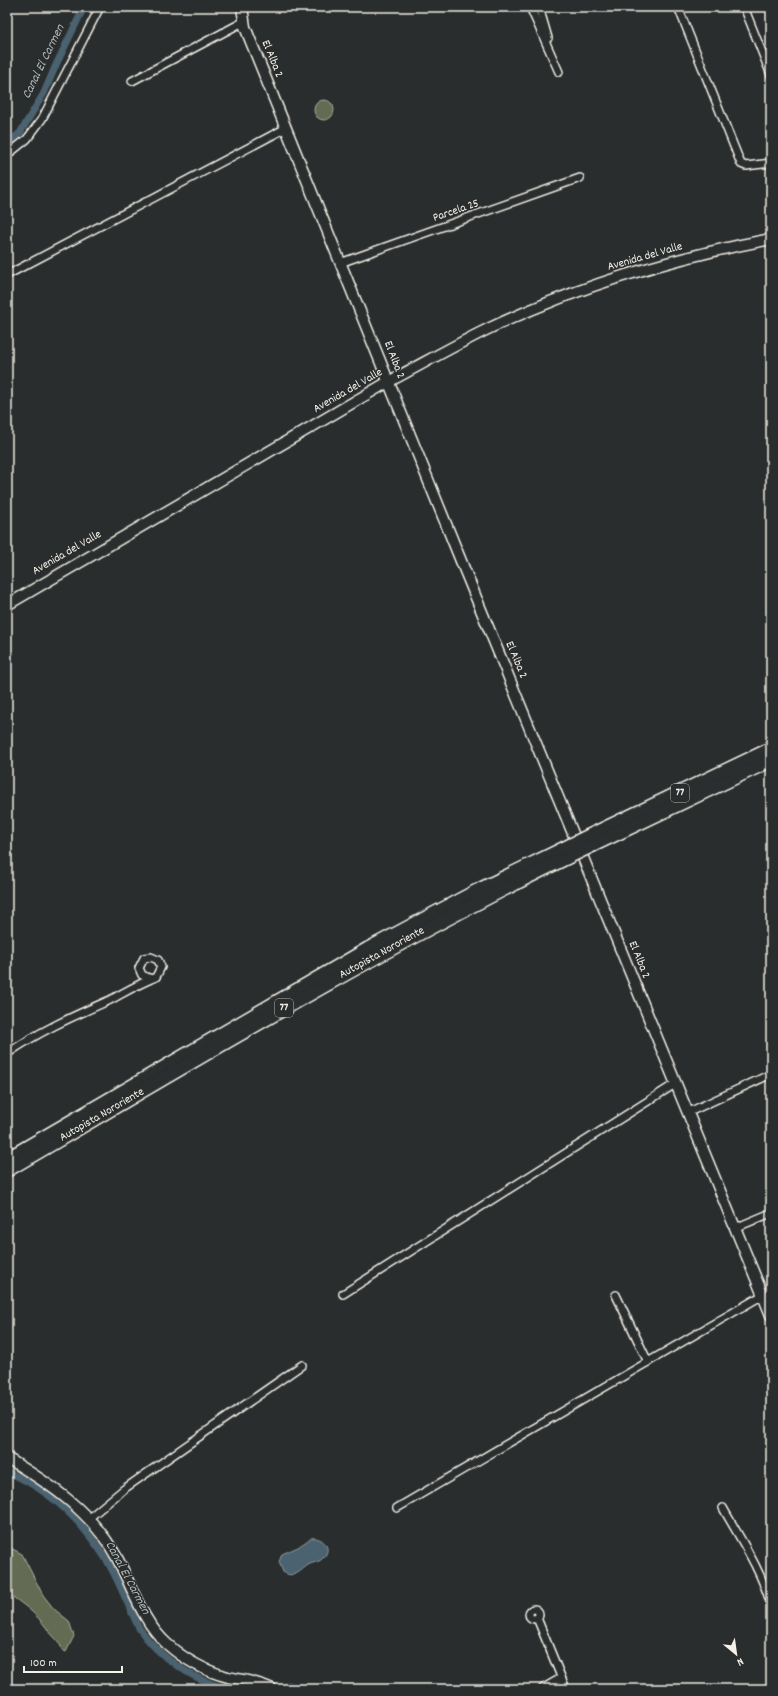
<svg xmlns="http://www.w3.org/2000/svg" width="778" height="1696" viewBox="0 0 778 1696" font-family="Dekko,sans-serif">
<rect width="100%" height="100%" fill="#2a2d2e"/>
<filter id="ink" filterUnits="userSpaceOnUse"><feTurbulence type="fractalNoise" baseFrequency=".025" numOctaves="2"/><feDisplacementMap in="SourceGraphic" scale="8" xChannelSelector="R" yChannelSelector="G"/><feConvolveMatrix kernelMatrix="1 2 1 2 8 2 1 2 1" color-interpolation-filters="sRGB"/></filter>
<g filter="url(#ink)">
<!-- green -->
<g fill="#636c52" stroke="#acae9d">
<circle cx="324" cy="110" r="10"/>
<path d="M7 1546 22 1554 43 1595 54 1609 69 1621 74 1636 66 1652 62 1650C60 1641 53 1637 48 1630 35 1612 24 1605 7 1593Z"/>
</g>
<!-- water -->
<path fill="#4b626f" stroke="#8f9b9f" d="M311 1538C321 1536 333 1547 324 1557 320 1562 315 1562 310 1564 301 1569 295 1580 283 1572L279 1562 282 1554 298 1547Z"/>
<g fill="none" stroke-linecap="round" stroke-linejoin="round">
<!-- canal -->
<g stroke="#4b626f" stroke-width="7">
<polyline points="7,144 20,133 44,93 56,65 84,7"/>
<path d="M7 1472C50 1489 81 1520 106 1559 119 1580 128 1606 139 1628 159 1658 193 1680 228 1689"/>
<polyline points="279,1689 289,1685 301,1689"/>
</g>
<!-- street casing -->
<g stroke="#f4f1e8" stroke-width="10">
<g id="street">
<polyline points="530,7 559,72"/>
<polyline points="539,7 548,38"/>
<polyline points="678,7 741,164 746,166 771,163"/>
<polyline points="744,7 771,75"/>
<polyline points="132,81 243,22"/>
<polyline points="7,155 27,139 42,119 100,7"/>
<polyline points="340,263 580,178"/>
<polyline points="7,275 286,128"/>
<path d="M7 1054C39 1031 74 1016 110 1000 125 992 140 983 156 977L161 967 158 960 151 957 144 958 139 968 142 975 149 978"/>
<polyline points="687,1113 771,1074"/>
<polyline points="735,1228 771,1213"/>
<polyline points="343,1294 675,1084"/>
<polyline points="616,1295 648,1362"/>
<polyline points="397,1508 763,1295"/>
<path d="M723 1508C741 1540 761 1570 771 1605"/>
<polyline points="89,1518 124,1489 302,1365"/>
<circle cx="534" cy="1614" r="5"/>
<polyline points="537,1618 566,1689"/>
<polyline points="542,1689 561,1678"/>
</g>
</g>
<!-- secondary casing -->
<g stroke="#f4f1e8" stroke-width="13">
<g id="secondary">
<polyline points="242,7 245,27 463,566 771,1315"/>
<path d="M7 605 388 382C422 364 455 345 490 328 579 286 675 257 771 239"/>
<path d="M7 1458C50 1484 91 1511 116 1556 133 1587 140 1619 167 1644 185 1660 205 1671 228 1677 242 1680 259 1682 272 1689"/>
</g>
</g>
<!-- highway casing -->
<g stroke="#f4f1e8" stroke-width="16">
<g id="highway">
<polyline points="589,836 771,749"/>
<polyline points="593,845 771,760"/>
<polyline points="7,1159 368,949 477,891 565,848"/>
<path d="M7 1170C192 1062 375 951 568 857"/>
</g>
</g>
<!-- street -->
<use href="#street" stroke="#2a2d2e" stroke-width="7"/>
<!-- secondary -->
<use href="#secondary" stroke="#2a2d2e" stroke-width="10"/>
<!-- highway -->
<use href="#highway" stroke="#2a2d2e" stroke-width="13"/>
<!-- highway-bridge casing -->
<g stroke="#f4f1e8" stroke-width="16" stroke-linecap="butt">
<g id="highway-bridge">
<polyline points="565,848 589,836"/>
<polyline points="568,857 593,845"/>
</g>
</g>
<!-- highway-bridge -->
<use href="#highway-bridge" stroke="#2a2d2e" stroke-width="13"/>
</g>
</g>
<g text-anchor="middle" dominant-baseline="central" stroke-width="3" stroke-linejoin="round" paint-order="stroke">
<!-- shield labels -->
<g fill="#2a2d2e" stroke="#b7b6b0" stroke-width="1">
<rect x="671" y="784" width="18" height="18" rx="3"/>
<rect x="275" y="999" width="18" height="18" rx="3"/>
</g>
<g font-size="11" font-weight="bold" fill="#f4f1e8">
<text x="680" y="793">77</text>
<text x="284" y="1008">77</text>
</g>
<!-- street labels -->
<g font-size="12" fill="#f4f1e8" stroke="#2a2d2e">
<text transform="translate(272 59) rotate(68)">El Alba 2</text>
<text transform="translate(456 211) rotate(-19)">Parcela 25</text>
<text transform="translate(645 257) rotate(-16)">Avenida del Valle</text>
<text transform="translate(394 360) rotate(69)">El Alba 2</text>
<text transform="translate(348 391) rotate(-30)">Avenida del Valle</text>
<text transform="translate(67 553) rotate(-30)">Avenida del Valle</text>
<text transform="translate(516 660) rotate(67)">El Alba 2</text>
<text transform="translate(382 953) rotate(-29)">Autopista Nororiente</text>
<text transform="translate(639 960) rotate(68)">El Alba 2</text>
<text transform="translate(102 1115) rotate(-30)">Autopista Nororiente</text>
</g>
<!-- water labels -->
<g font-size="13" font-style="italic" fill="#b0b8b8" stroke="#2a2d2e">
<text transform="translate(44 62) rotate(-64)">Canal El Carmen</text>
<text transform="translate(127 1578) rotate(62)">Canal El Carmen</text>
</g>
</g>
<!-- margin -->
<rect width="778" height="1696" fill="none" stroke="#2a2d2e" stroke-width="24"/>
<rect x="12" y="12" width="754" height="1672" fill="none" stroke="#f4f1e8" stroke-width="1.5" filter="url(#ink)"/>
<!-- north arrow -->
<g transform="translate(736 1654) rotate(151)" stroke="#2a2d2e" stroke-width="3" paint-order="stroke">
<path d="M0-3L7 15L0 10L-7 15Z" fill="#f4f1e8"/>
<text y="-6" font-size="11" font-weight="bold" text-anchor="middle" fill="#f4f1e8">N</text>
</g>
<!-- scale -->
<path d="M24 1666v6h98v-6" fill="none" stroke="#f4f1e8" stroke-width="2"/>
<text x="30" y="1666" font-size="12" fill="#f4f1e8" stroke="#2a2d2e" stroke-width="3" paint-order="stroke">100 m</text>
</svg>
